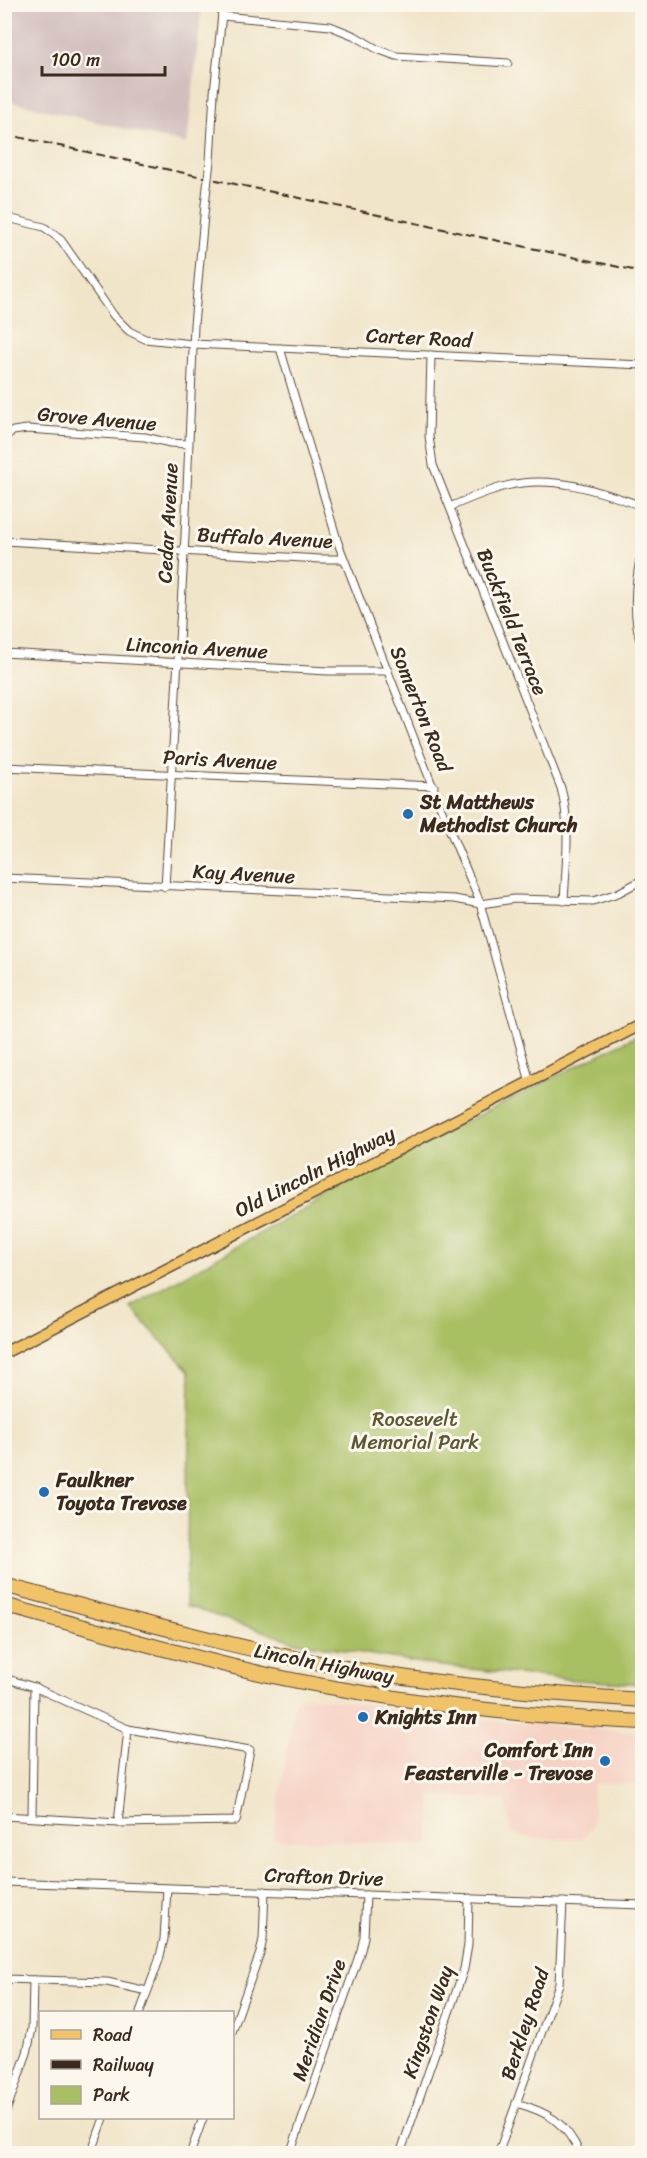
<svg xmlns="http://www.w3.org/2000/svg" width="647" height="2158" viewBox="0 0 647 2158" font-family="Sriracha,sans-serif">
<rect width="100%" height="100%" fill="#fbf7ec"/>
<filter id="ink" filterUnits="userSpaceOnUse"><feTurbulence type="fractalNoise" baseFrequency=".0167" numOctaves="2"/><feDisplacementMap in="SourceGraphic" scale="12" xChannelSelector="R" yChannelSelector="G"/><feConvolveMatrix kernelMatrix="1 2 1 2 8 2 1 2 1" color-interpolation-filters="sRGB"/></filter>
<filter id="wash" filterUnits="userSpaceOnUse"><feTurbulence type="fractalNoise" baseFrequency=".008" numOctaves="4" result="noise"/><feDisplacementMap in="SourceGraphic" scale="24" xChannelSelector="R" yChannelSelector="G"/><feGaussianBlur stdDeviation="1.35" result="paint"/><feColorMatrix in="noise" values="0 0 0 0 0 0 0 0 0 0 0 0 0 0 0 0 0 1.4 0 .05"/><feComposite in="paint" operator="in"/></filter>
<g filter="url(#wash)">
<rect width="100%" height="100%" fill="#f1e5c9"/>
<!-- built -->
<polygon fill="#f6d2c4" points="303,1696 477,1719 642,1733 642,1784 593,1784 593,1825 583,1839 524,1837 511,1832 505,1800 432,1795 429,1845 273,1839 294,1703"/>
<!-- industrial -->
<polygon fill="#d1bfbe" points="5,4 202,5 187,144 5,100"/>
<!-- green -->
<polygon fill="#a9bf63" stroke="#727440" stroke-width="1.5" points="642,1033 642,1684 574,1680 433,1665 296,1642 186,1606 190,1372 130,1307 393,1158"/>
</g>
<g filter="url(#ink)">
<g fill="none" stroke-linecap="round" stroke-linejoin="round">
<!-- street casing -->
<g stroke="#564638" stroke-width="9">
<g id="street">
<polyline points="222,16 330,26 355,36 377,49 396,56 508,63"/>
<polyline points="210,161 214,93 223,4"/>
<polyline points="4,217 44,227 61,240 114,316 129,331 145,339 193,344 642,365"/>
<polyline points="280,348 338,543 448,826 479,900 530,1082"/>
<path d="M431 355 429 436 433 465 561 788C571 824 566 864 564 901"/>
<polyline points="4,437 13,431 27,429 145,437 170,443 188,444"/>
<path d="M450 507C468 499 487 491 506 486 553 474 599 491 642 506"/>
<polyline points="4,541 320,559 344,559"/>
<path d="M642 551C634 584 632 616 642 648"/>
<polyline points="4,653 328,671 388,671"/>
<polyline points="4,767 434,786"/>
<polyline points="4,878 454,899 481,904 514,899 593,901 618,893 642,880"/>
<polyline points="165,887 185,536 194,325 205,205"/>
<polyline points="4,1678 34,1687 128,1729 118,1823"/>
<polyline points="4,1816 118,1823 236,1821 250,1750 128,1729"/>
<polyline points="32,1816 34,1687"/>
<polyline points="4,1882 642,1905"/>
<polyline points="4,1979 107,1982 147,1991"/>
<polyline points="140,2012 159,1960 164,1939 167,1888"/>
<polyline points="232,2032 260,1953 263,1939 265,1891"/>
<path d="M516 2103C548 2112 566 2122 580 2154"/>
<polyline points="4,2117 27,2053 32,2029 33,1980"/>
<polyline points="91,2154 104,2118"/>
<polyline points="190,2154 203,2118"/>
<polyline points="290,2154 361,1950 364,1937 366,1895"/>
<polyline points="400,2154 464,1969 468,1945 469,1898"/>
<polyline points="498,2154 559,1984 563,1902"/>
</g>
</g>
<!-- primary casing -->
<g stroke="#564638" stroke-width="13">
<polyline id="primary" points="4,1353 642,1024"/>
</g>
<!-- highway casing -->
<g stroke="#564638" stroke-width="16">
<g id="highway">
<path d="M4 1585C105 1612 206 1641 309 1661 419 1683 531 1693 642 1700"/>
<path d="M4 1605C92 1629 180 1655 268 1675 391 1701 517 1716 642 1722"/>
</g>
</g>
<!-- street -->
<use href="#street" stroke="#fff" stroke-width="7"/>
<!-- primary -->
<use href="#primary" stroke="#f1c369" stroke-width="10"/>
<!-- highway -->
<use href="#highway" stroke="#f1c369" stroke-width="14"/>
<!-- rail -->
<polyline stroke="#3b2a1e" stroke-width="2" stroke-dasharray="9 4.5" stroke-linecap="butt" points="4,134 642,272"/>
<!-- street-bridge casing -->
<g stroke="#564638" stroke-width="9" stroke-linecap="butt">
<polyline id="street-bridge" points="205,205 210,161"/>
</g>
<!-- street-bridge -->
<use href="#street-bridge" stroke="#fff" stroke-width="7"/>
</g>
</g>
<!-- markers -->
<g fill="#1f6fb2" stroke="#fbf7ec" stroke-width="2">
<circle cx="408" cy="814" r="6"/>
<circle cx="44" cy="1492" r="6"/>
<circle cx="363" cy="1717" r="6"/>
<circle cx="605" cy="1761" r="6"/>
</g>
<g text-anchor="middle" dominant-baseline="central" stroke-width="6" stroke-linejoin="round" paint-order="stroke">
<!-- street labels -->
<g font-size="20" fill="#3b2a1e" stroke="#fbf7ec">
<text transform="translate(419 338) rotate(3)">Carter Road</text>
<text transform="translate(97 419) rotate(5)">Grove Avenue</text>
<text transform="translate(168 523) rotate(-87)">Cedar Avenue</text>
<text transform="translate(265 538) rotate(3)">Buffalo Avenue</text>
<text transform="translate(512 622) rotate(68)">Buckfield Terrace</text>
<text transform="translate(197 648) rotate(3)">Linconia Avenue</text>
<text transform="translate(421 709) rotate(68)">Somerton Road</text>
<text transform="translate(220 760) rotate(3)">Paris Avenue</text>
<text transform="translate(244 874) rotate(3)">Kay Avenue</text>
<text transform="translate(315 1172) rotate(-27)">Old Lincoln Highway</text>
<text transform="translate(324 1664) rotate(11)">Lincoln Highway</text>
<text transform="translate(324 1877) rotate(2)">Crafton Drive</text>
<text transform="translate(319 2020) rotate(-71)">Meridian Drive</text>
<text transform="translate(428 2022) rotate(-71)">Kingston Way</text>
<text transform="translate(525 2024) rotate(-72)">Berkley Road</text>
</g>
<!-- poi labels -->
<g font-size="20" font-weight="bold" fill="#3b2a1e" stroke="#fbf7ec" text-anchor="start">
<text x="420" y="802">St Matthews<tspan x="420" dy="23">Methodist Church</tspan></text>
<text x="56" y="1480">Faulkner<tspan x="56" dy="23">Toyota Trevose</tspan></text>
<text x="375" y="1717">Knights Inn</text>
<text x="593" y="1750" text-anchor="end">Comfort Inn<tspan x="593" dy="23">Feasterville - Trevose</tspan></text>
</g>
<!-- park labels -->
<g font-size="20" fill="#5c5733" stroke="#fbf7ec">
<text x="415" y="1419">Roosevelt<tspan x="415" dy="23">Memorial Park</tspan></text>
</g>
</g>
<!-- margin -->
<rect width="647" height="2158" fill="none" stroke="#fbf7ec" stroke-width="24"/>
<!-- legend -->
<rect x="39" y="2011" width="195" height="108" fill="#fbf7ec" stroke="#aea59a" stroke-width="1.5"/>
<rect x="51" y="2030" width="30" height="9" fill="#f1c369" stroke="#aea59a" stroke-width="1.5"/>
<text x="93" y="2041" font-size="18" fill="#3b2a1e">Road</text>
<rect x="51" y="2060" width="30" height="9" fill="#3b2a1e" stroke="#aea59a" stroke-width="1.5"/>
<text x="93" y="2071" font-size="18" fill="#3b2a1e">Railway</text>
<rect x="51" y="2086" width="30" height="18" fill="#a9bf63" stroke="#aea59a" stroke-width="1.5"/>
<text x="93" y="2101" font-size="18" fill="#3b2a1e">Park</text>
<!-- scale -->
<path d="M42 66v9h123v-9" fill="none" stroke="#3b2a1e" stroke-width="3"/>
<text x="51" y="66" font-size="18" fill="#3b2a1e" stroke="#fbf7ec" stroke-width="4.5" paint-order="stroke">100 m</text>
</svg>
